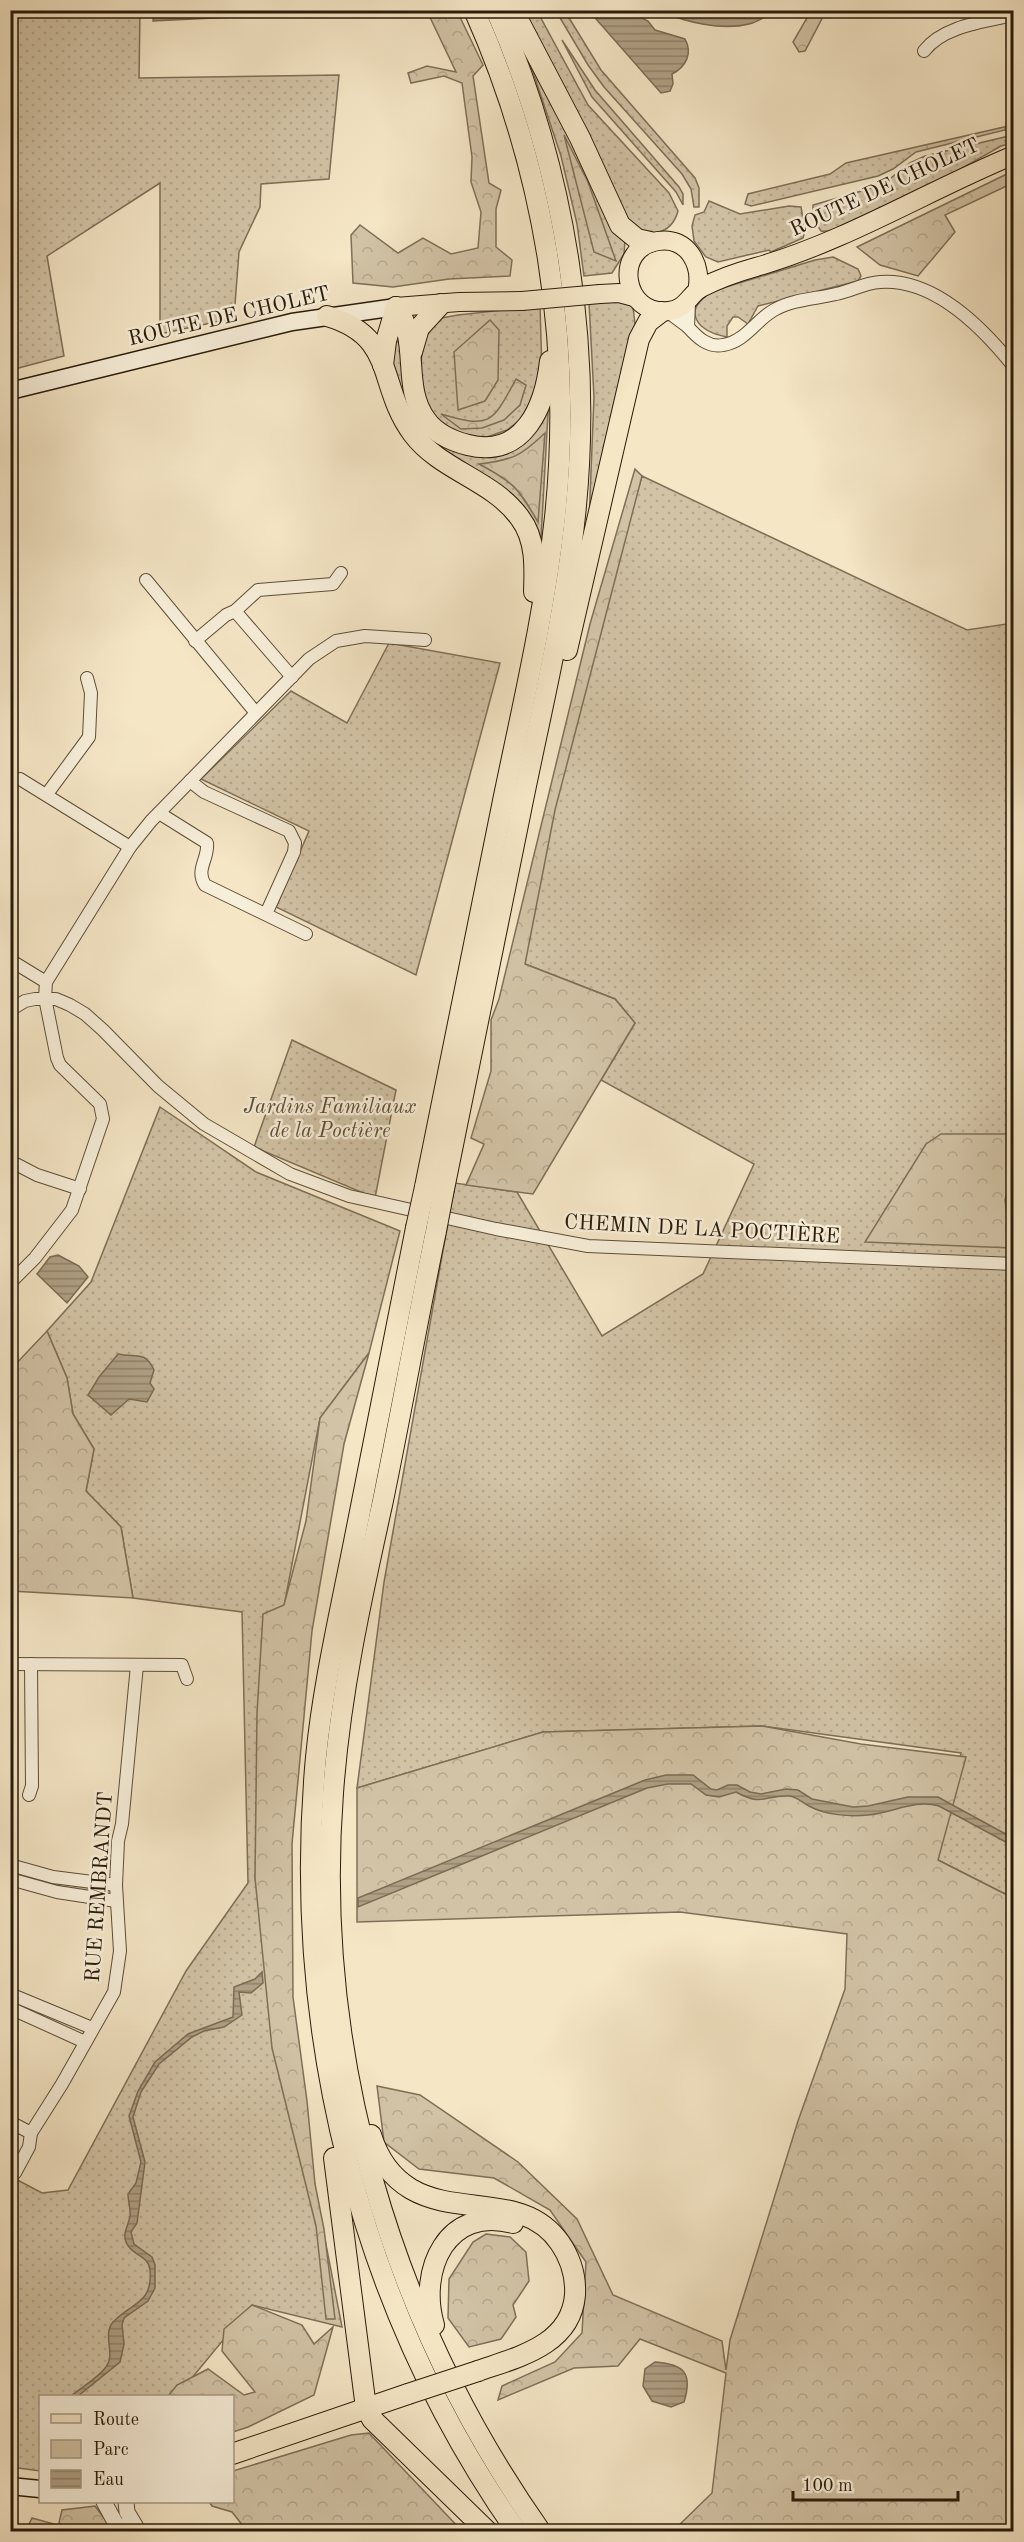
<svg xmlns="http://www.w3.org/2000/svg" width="1024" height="2542" viewBox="0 0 1024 2542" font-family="'Old Standard TT',serif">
<defs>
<pattern id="green-dots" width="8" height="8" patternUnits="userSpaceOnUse" patternTransform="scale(1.5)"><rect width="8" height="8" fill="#d2c3a6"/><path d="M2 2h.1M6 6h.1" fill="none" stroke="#b4a78e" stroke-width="1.8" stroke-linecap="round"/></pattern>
<pattern id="forest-crowns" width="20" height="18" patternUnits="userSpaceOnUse" patternTransform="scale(1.5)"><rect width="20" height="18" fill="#d2c3a6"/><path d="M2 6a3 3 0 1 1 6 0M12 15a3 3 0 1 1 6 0" fill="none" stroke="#b4a78e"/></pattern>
<pattern id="water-rules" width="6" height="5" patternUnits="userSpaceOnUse" patternTransform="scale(1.5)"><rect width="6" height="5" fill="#b0a186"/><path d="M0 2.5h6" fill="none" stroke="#8f826c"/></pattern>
</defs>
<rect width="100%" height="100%" fill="#f5e6c6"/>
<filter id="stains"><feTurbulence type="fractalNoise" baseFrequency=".00333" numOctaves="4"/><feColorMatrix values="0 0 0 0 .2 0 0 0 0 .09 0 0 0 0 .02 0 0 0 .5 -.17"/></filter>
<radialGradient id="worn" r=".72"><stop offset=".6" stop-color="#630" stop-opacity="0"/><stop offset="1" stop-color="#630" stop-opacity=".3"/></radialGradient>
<!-- green -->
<g fill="url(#green-dots)" stroke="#7e6f58" stroke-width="1.5">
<polygon points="11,10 140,11 139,78 339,75 329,179 261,184 260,207 239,252 234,318 160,334 160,183 47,256 64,356 11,370"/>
<path d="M522 11H537L588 105 669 193 678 211C671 236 647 239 629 222Z"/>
<polygon points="556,11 566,13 601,70 695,178 699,188 699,207 694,207 691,189 682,174 604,87 588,65"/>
<polygon points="562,40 595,90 679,187 683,194 683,205 676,192 592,97"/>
<polygon points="528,57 625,240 624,254 612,273 584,276 577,224 561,156"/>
<polygon points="1013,125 1013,128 916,152 893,169 878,176 751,206 745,204 748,194 830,174 846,163"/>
<path d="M1013 135V143L1001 146C971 163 848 235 821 231 815 222 812 215 813 205L882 185 910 163 925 156Z"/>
<polygon points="709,201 740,214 789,206 801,207 805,231 803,238 771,252 769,250 718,262 706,257 694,241 692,226 695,215 704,212"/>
<path d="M833 257 858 269 861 276 858 281 758 306 748 324 738 317H733L727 326V337C697 331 680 311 713 291L815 260Z"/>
<polygon points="623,298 633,307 635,324 589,522 594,397 589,303"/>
<polygon points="540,306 542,373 530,412 507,430 487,437 465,436 440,423 426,405 420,379 423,338 436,319 458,315"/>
<polygon points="399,341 417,419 489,450 549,396 540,556 531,524 439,447 413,422 393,376 392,348 394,343"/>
<polygon points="642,476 967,630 1013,623 1013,1898 938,1860 961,1753 762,1726 543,1732 357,1788 384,1582 455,1183 517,1192 602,1336 703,1274 754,1164 601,1080 635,1023 615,999 525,964 550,791"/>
<polygon points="389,643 500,663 416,975 276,907 309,831 201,779 291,691 347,723"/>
<polygon points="292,1040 396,1090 375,1198 254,1147"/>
<polygon points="160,1107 256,1172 400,1231 369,1353 320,1418 284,1606 255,1878 342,2327 252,2305 177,2396 40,2396 40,2471 11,2467 10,2176 42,2193 68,2190 186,1971 248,1883 242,1612 133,1598 121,1527 86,1491 94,1449 73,1414 67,1378 47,1331 91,1282"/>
<polygon points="10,1869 110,1889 112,1893 108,1896 11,1876"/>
</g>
<!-- forest -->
<g fill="url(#forest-crowns)" stroke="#7e6f58" stroke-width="1.5">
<polygon points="427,11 457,11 483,65 473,76 489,183 501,190 496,209 496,247 512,260 510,276 449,279 393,287 353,283 351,235 360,225 398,253 423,238 451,254 478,248 481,212 471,182 472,157 462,83 444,76 411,83 408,73 427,66 456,72"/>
<polygon points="799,11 826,11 805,51 799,52 793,42 807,18"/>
<polygon points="564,135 588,182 616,261 594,252"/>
<polygon points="1013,171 1013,183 945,215 955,232 918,276 880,265 857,247"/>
<polygon points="490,320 499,330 498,380 485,401 458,410 454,352"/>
<path d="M516 379 526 385 520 405 504 420 482 428 461 429 441 414C491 429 492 423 516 379Z"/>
<path d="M545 433 538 522C518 488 515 483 479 464 513 460 521 456 545 433Z"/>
<polygon points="635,469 642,476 555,810 525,964 615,999 635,1023 533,1194 466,1185 484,1144 471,1138 491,1071 491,1020 499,999 590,624"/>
<polygon points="941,1134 1013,1134 1013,1171 1005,1200 1012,1248 865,1242 926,1144"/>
<polygon points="47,1331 67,1378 73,1414 94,1449 86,1491 121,1527 133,1598 11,1591 11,1369"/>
<polygon points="369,1353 344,1444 312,1631 292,1844 293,1997 307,2101 315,2184 324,2229 335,2319 326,2319 316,2226 272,2048 255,1878 257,1713 263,1614 284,1605 306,1521 320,1418"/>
<polygon points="762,1726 861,1744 966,1757 938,1860 1013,1898 1013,2531 673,2531 712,2493 726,2373 640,2339 618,2366 574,2368 498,2400 502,2386 555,2362 582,2333 586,2262 550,2210 494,2178 419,2169 384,2142 377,2086 420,2095 518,2162 577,2219 613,2295 722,2341 726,2370 730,2340 798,2121 845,1989 847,1934 680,1912 357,1922 357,1788 543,1732"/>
<polygon points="486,2234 510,2237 526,2252 529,2281 513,2305 516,2317 501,2339 469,2347 448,2318 449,2279 473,2242"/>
<polygon points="252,2305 302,2325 314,2344 333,2327 314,2395 248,2427 233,2432 232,2396 168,2396 177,2385 208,2369 244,2395 255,2392 222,2351 224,2329"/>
<polygon points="369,2433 462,2531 247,2531 232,2512 212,2506 209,2502 232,2502 233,2471 351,2435"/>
<polygon points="95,2506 114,2531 72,2531 59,2523 62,2510"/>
<polygon points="32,2518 54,2524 55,2531 26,2531"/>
</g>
<!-- water -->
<g fill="url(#water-rules)" stroke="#7a6b54" stroke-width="1.5">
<polygon points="154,11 154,10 274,11 274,15 153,21"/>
<path d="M589 11H628L648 21 655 30 685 39C693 53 686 67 672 74L673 84 670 91 661 93Z"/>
<path d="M660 11 772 10V11L771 14C764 17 757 22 749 24 722 31 685 22 660 11Z"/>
<polygon points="58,1255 79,1266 88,1277 67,1303 37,1274 50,1257"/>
<path d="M118 1354C136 1358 145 1350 154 1370L150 1383 154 1389 147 1402 129 1399 111 1415 88 1395 99 1377Z"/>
<path d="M666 1775H693L711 1789 717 1790 728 1785H737L750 1792 761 1794 786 1789 798 1790 812 1799 853 1807 868 1806 908 1797H938L1013 1838V1846L939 1806C914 1799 893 1813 868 1815 850 1817 825 1815 809 1806 801 1802 798 1797 789 1796 764 1795 763 1807 736 1792L719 1797 706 1795 691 1784H668L647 1788 358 1907V1898L645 1780Z"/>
<path d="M262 1972 263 1983 251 1993 239 1992 242 2015 224 2027 204 2031 192 2037 159 2064 141 2092 133 2117 145 2162 137 2223 131 2232 134 2244 152 2257 155 2265V2288L148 2301 124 2318 122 2325 124 2344 120 2362 78 2396H71C82 2387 98 2378 106 2367 116 2354 102 2335 113 2322 132 2302 153 2304 150 2270 149 2257 136 2256 129 2247 120 2236 128 2228 130 2216 131 2210 128 2201 128 2194L136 2183 141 2162 129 2116 138 2091 155 2062 188 2034 233 2017 234 1987 255 1979Z"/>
<path d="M655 2362C684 2364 693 2373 684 2402L671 2407 652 2401 643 2386 645 2369Z"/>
</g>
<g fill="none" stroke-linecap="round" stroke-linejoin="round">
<!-- minor casing -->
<g stroke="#5c4e38" stroke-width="14">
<g id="minor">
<path d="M924 51C943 26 983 22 1014 15"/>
<polyline points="668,312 688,327 689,302"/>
<path d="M688 327C697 337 708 348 723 345 745 342 756 320 774 310 793 299 816 299 836 294 851 291 864 283 880 282 934 278 983 328 1014 367"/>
<polyline points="146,580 256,713"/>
<polyline points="235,611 292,677"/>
<polyline points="195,641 226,615 235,611 258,590 333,584 341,573"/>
<polyline points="20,779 130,847"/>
<polyline points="190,781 204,792 289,831 295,843 294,852 266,914"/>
<polyline points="47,794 89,737 91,693 87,678"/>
<path d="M159 813 207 843C209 859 195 869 205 885L306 934"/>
<polyline points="10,960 46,982"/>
<polyline points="10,1010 25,1001 35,999 56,999 70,1005 85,1014 103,1030 158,1086 204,1124 290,1174 349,1196 496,1229 588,1246 1014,1264"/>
<polyline points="10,1161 37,1175 80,1189"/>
<polyline points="10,1283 35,1258 72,1210 103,1119 100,1104 60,1065 57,1058 45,998 46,982 130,847 151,821 309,659 336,641 365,636 425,640"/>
<polyline points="10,1664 182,1665 187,1679"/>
<polyline points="29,1795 32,1786 31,1664"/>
<polyline points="10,1865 53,1877 116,1885"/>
<polyline points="10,1879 57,1892 116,1901"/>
<polyline points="10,1994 92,2028"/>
<polyline points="10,2008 85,2042"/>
<polyline points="10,2122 31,2133"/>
<polyline points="15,2173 29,2147 31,2133 62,2084 114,1992 120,1951 116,1885 118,1841 122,1824 137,1665"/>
</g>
</g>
<!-- tertiary casing -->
<g stroke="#5c4e38" stroke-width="17">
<g id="tertiary">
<polyline points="104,2502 116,2524 132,2532"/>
<polyline points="126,2502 127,2512 139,2532"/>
</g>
</g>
<!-- secondary casing -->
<g stroke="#291b09" stroke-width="19">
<g id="secondary">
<polyline points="10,391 292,322 396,307"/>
<polyline points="10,2486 40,2489"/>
</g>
</g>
<!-- primary casing -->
<g stroke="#291b09" stroke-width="20">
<g id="primary">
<path d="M697 291C703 266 688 236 658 241 612 248 623 317 669 311 686 309 689 295 701 288 718 279 738 272 756 267 847 241 927 191 1014 155"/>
<polyline points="600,294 619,293 634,297"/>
<polyline points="396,307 459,302 522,301"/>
</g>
</g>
<!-- trunk casing -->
<g stroke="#291b09" stroke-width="22">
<g id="trunk">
<polyline points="513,10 580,138 620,225 637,239 650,242"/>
<path d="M396 307C421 341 401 386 426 420 436 434 452 441 468 445 524 459 545 406 550 361"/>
<path d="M327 316C398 337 376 384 413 434 441 471 493 480 520 518 536 539 535 567 534 592"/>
<polyline points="412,352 419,328 441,304"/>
<polyline points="383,365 386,341 396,307"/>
<polyline points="567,650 639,339 648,322 661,312"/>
<path d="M425 1187C451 1057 478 926 504 796 523 704 545 611 555 517 573 344 545 169 474 10"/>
<path d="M444 1189C470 1063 495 936 521 810 540 715 564 620 574 525 594 350 566 171 496 10"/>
<path d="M416 1228C395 1333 375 1438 354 1542 340 1613 323 1685 316 1757 291 2029 359 2307 517 2532"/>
<path d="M436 1231C417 1322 401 1414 382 1505 361 1600 340 1695 333 1793 313 2054 390 2318 541 2532"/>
<path d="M371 2135C378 2158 391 2177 411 2189 459 2217 525 2192 560 2243 571 2259 576 2276 575 2295 571 2345 518 2357 478 2371"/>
<polyline points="334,2158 366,2408 372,2419 488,2532"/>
<path d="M434 2325C418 2270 447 2205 513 2223"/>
<polyline points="232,2454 408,2394"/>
</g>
</g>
<!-- minor -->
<use href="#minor" stroke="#f8efda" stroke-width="12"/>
<!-- tertiary -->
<use href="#tertiary" stroke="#f8efda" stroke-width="15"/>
<!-- secondary -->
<use href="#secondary" stroke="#f8efda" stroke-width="16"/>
<!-- primary -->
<use href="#primary" stroke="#f5e6c6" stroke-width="18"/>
<!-- trunk -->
<use href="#trunk" stroke="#f5e6c6" stroke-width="20"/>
<!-- primary-bridge casing -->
<g stroke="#291b09" stroke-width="20" stroke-linecap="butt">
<polyline id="primary-bridge" points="522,301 600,294"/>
</g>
<!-- trunk-bridge casing -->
<g stroke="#291b09" stroke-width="22" stroke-linecap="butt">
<g id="trunk-bridge">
<polyline points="416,1228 425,1187"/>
<polyline points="436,1231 444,1189"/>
<polyline points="408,2394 478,2371"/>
</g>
</g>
<!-- primary-bridge -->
<use href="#primary-bridge" stroke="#f5e6c6" stroke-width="18"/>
<!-- trunk-bridge -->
<use href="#trunk-bridge" stroke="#f5e6c6" stroke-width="20"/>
</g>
<g text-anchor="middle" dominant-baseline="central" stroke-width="5" stroke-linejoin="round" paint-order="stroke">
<!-- street labels -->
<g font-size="21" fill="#291b09" stroke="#f8efda">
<text transform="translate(885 188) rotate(-25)">ROUTE DE CHOLET</text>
<text transform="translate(229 317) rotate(-13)">ROUTE DE CHOLET</text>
<text transform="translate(702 1230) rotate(3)">CHEMIN DE LA POCTIÈRE</text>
<text transform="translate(100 1887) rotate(-86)">RUE REMBRANDT</text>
</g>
<!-- park labels -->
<g font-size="21" font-style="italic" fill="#5c4d38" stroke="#f8efda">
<text x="330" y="1107">Jardins Familiaux<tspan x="330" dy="24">de la Poctière</tspan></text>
</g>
</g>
<!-- margin -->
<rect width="1024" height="2542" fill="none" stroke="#f5e6c6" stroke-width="36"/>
<rect x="12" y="12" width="1000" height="2518" fill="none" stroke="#291b09" stroke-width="3"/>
<rect x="18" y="18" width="988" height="2506" fill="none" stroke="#291b09" stroke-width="1.5"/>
<!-- legend -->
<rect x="39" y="2395" width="195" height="108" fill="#f8efda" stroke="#a59a86" stroke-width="1.5"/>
<rect x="51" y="2414" width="30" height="9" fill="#f5e6c6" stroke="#a59a86" stroke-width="1.5"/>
<text x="93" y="2425" font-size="18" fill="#291b09">Route</text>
<rect x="51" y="2440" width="30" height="18" fill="#d2c3a6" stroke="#a59a86" stroke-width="1.5"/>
<text x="93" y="2455" font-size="18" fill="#291b09">Parc</text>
<rect x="51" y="2470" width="30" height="18" fill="url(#water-rules)" stroke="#a59a86" stroke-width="1.5"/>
<text x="93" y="2485" font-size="18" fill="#291b09">Eau</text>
<!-- scale -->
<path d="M793 2491v9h165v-9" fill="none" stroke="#291b09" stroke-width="3"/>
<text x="802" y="2491" font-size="18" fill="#291b09" stroke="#f8efda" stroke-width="4.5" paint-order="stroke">100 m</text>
<rect width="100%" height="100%" filter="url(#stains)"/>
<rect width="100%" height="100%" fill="url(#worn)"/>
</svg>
